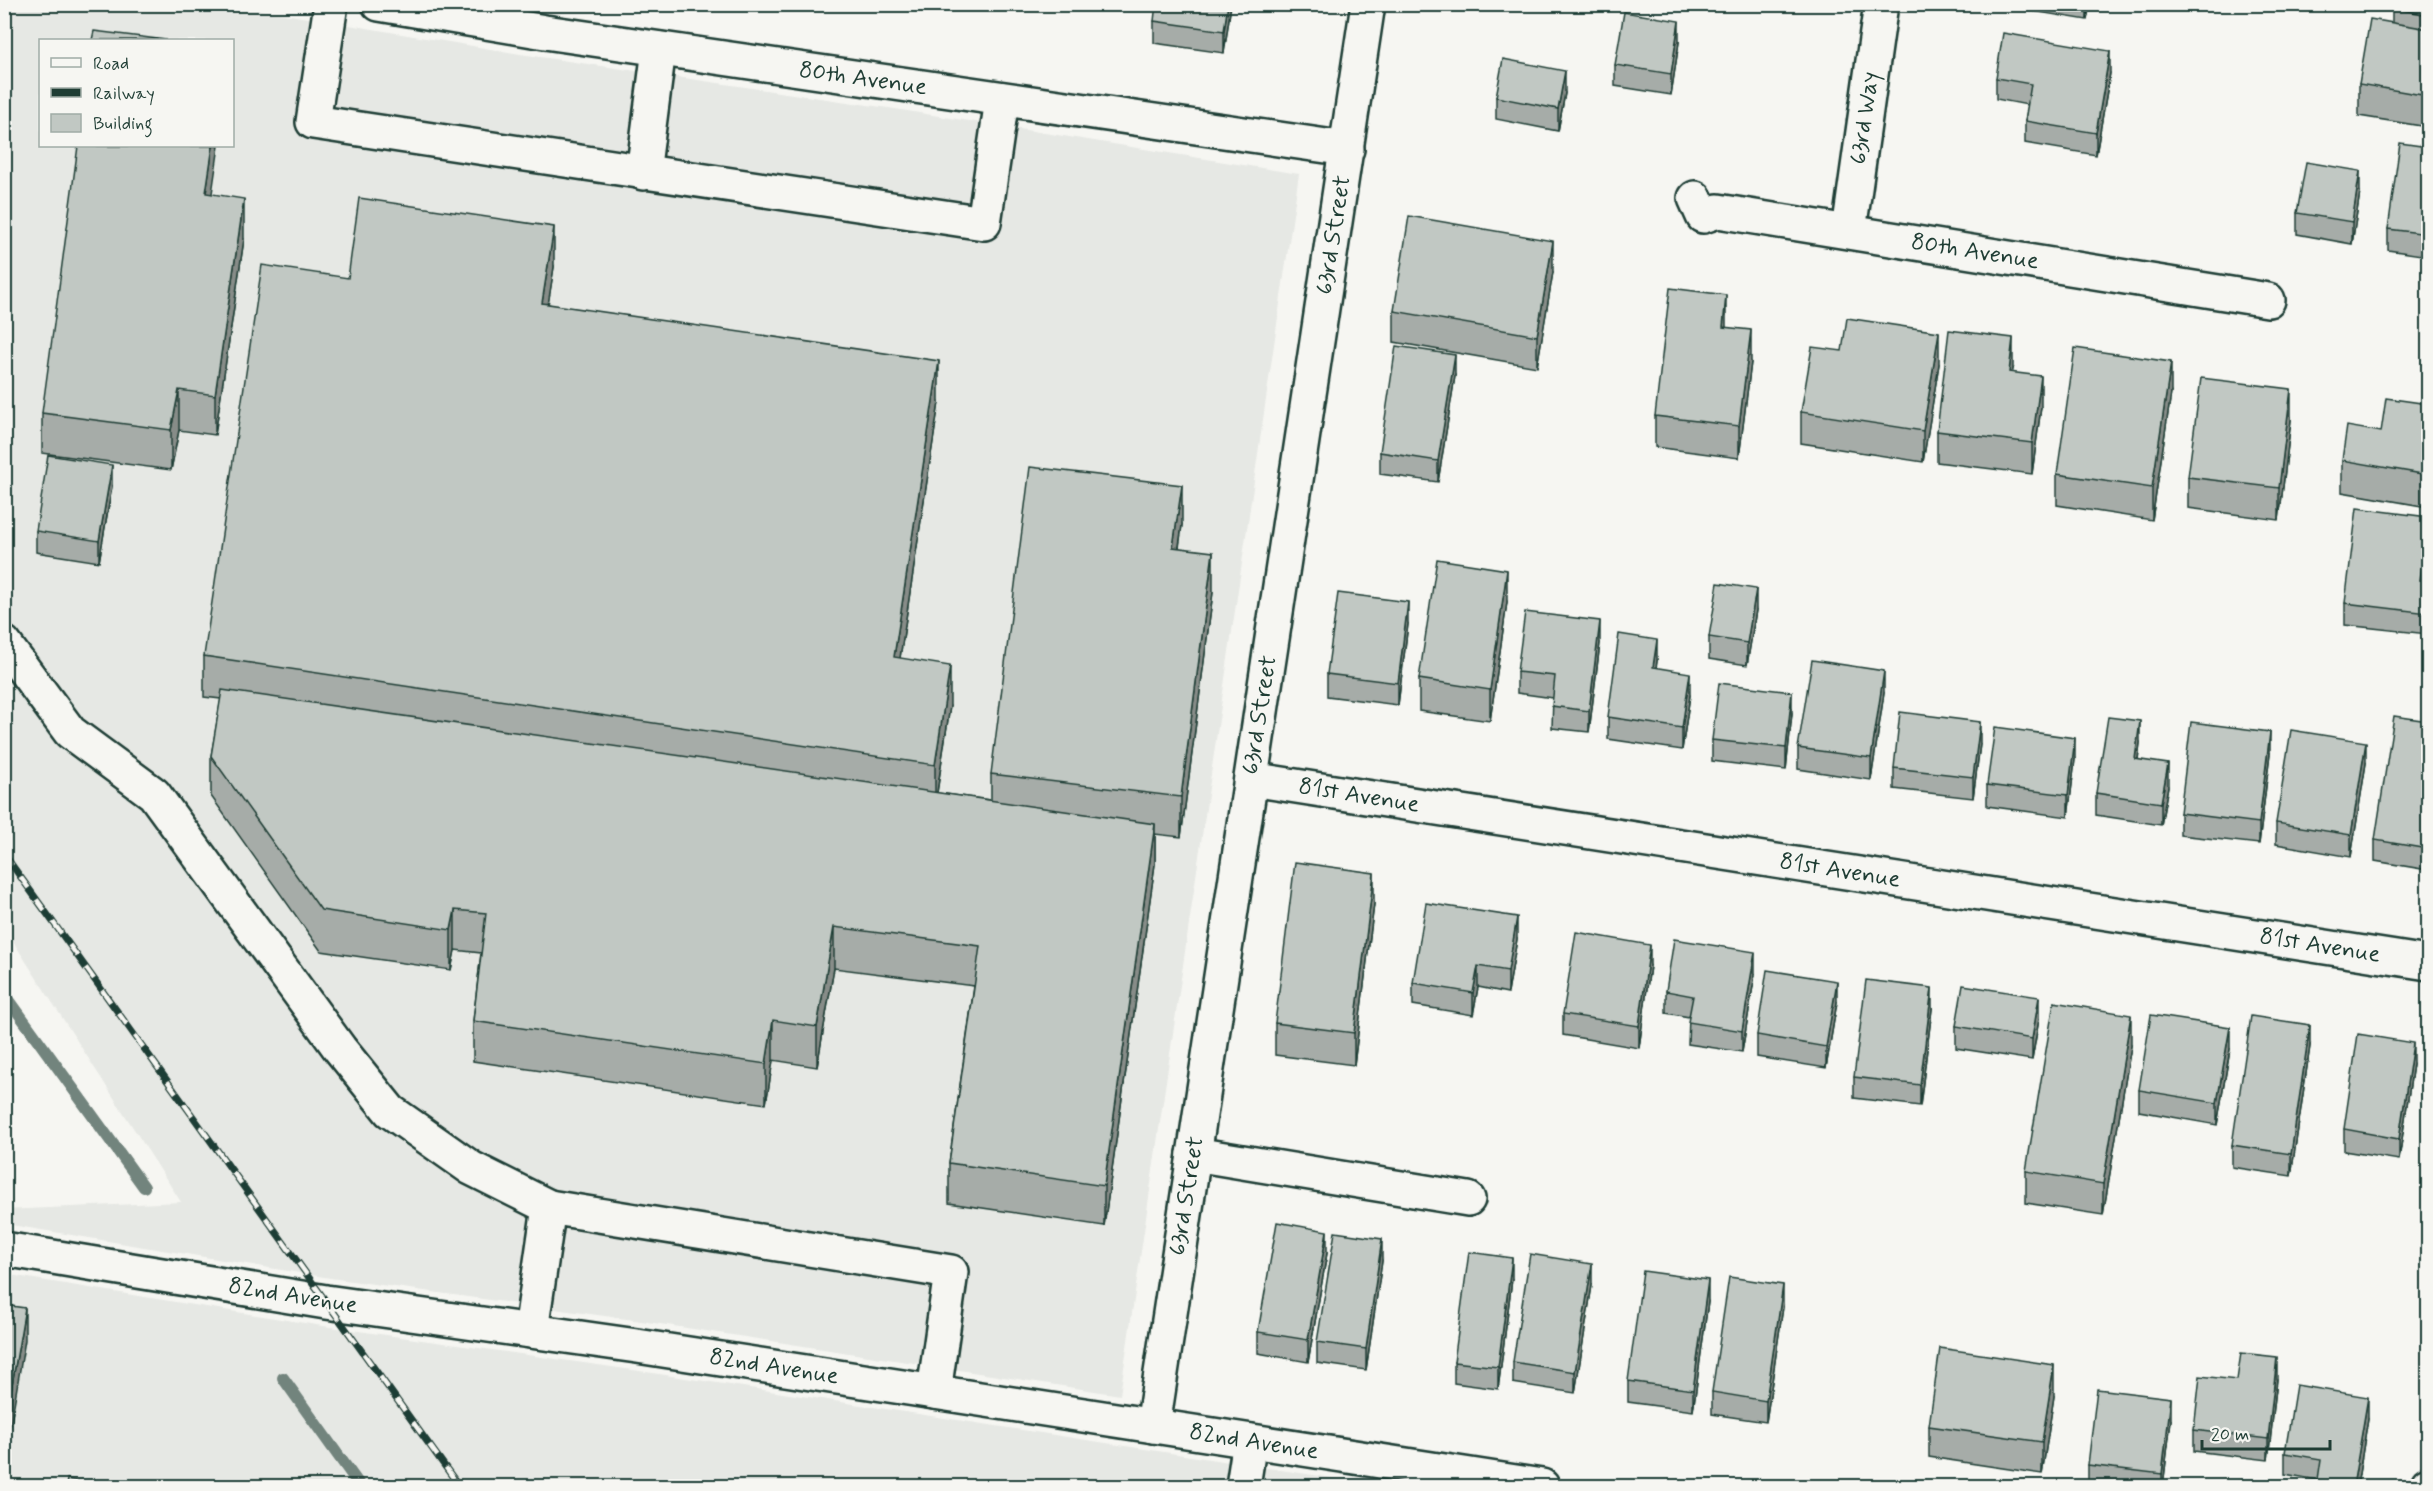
<svg xmlns="http://www.w3.org/2000/svg" width="2433" height="1491" viewBox="0 0 2433 1491" font-family="Mynerve,sans-serif">
<rect width="100%" height="100%" fill="#f6f6f2"/>
<filter id="ink" filterUnits="userSpaceOnUse"><feTurbulence type="fractalNoise" baseFrequency=".0167" numOctaves="2"/><feDisplacementMap in="SourceGraphic" scale="12" xChannelSelector="R" yChannelSelector="G"/><feConvolveMatrix kernelMatrix="1 2 1 2 8 2 1 2 1" color-interpolation-filters="sRGB"/></filter>
<g filter="url(#ink)">
<!-- built -->
<g fill="#e6e8e4" fill-rule="evenodd">
<path d="M5 5H230L520 54 895 109 1299 174 1120 1395 641 1321 330 1278 5 1224 4 1210 181 1202 5 929ZM40 40H232V146H40Z"/>
<polygon points="4,1274 323,1326 633,1370 1384,1486 5,1486"/>
</g>
<g fill="none" stroke-linecap="round" stroke-linejoin="round">
<!-- stream -->
<g stroke="#72847d" stroke-width="12">
<polyline points="4,993 144,1187"/>
<polyline points="283,1378 360,1486"/>
</g>
<!-- minor casing -->
<g stroke="#1f3d34" stroke-width="38">
<g id="minor">
<polyline points="331,4 313,122 984,223 1002,99"/>
<polyline points="379,4 545,32 1347,149"/>
<polyline points="643,173 659,49"/>
<polyline points="1695,198 1703,216 1718,211 2268,300"/>
<polyline points="1849,231 1881,4"/>
<polyline points="4,643 70,732 154,794 340,1049 390,1111 471,1168 549,1207"/>
<polyline points="1251,779 2428,963"/>
<polyline points="1194,1154 1468,1199"/>
<polyline points="4,1249 326,1302 637,1346 1542,1486"/>
<polyline points="531,1331 549,1207 951,1272 934,1392"/>
<polyline points="1153,1426 1368,4"/>
<polyline points="1243,1486 1250,1441"/>
<polyline points="2428,1486 2428,1484"/>
</g>
</g>
<!-- minor -->
<use href="#minor" stroke="#f6f6f2" stroke-width="33"/>
<!-- rail casing -->
<g stroke="#1f3d34" stroke-width="7">
<polyline id="rail" points="4,854 459,1486"/>
</g>
<!-- rail -->
<use href="#rail" stroke="#f6f6f2" stroke-width="4.5" stroke-dasharray="14" stroke-linecap="butt"/>
</g>
<!-- wall -->
<g fill="#a6aca8" stroke="#1f3d34" stroke-width="1.5">
<polygon points="2002,4 2090,4 2087,20 2002,6"/>
<polygon points="2428,4 2428,127 2359,116 2359,84 2392,23 2392,8"/>
<polygon points="1231,5 1224,53 1154,43 1154,21"/>
<polygon points="1679,42 1671,95 1615,86 1615,65"/>
<polygon points="2110,73 2096,155 2025,143 2025,121 2028,105 1996,99 1996,78"/>
<polygon points="1565,93 1558,131 1496,119 1496,97"/>
<polygon points="2428,147 2428,256 2388,250 2388,229"/>
<polygon points="2360,192 2352,244 2297,234 2297,213"/>
<polygon points="211,194 244,239 215,435 179,430 171,470 42,453 42,413"/>
<polygon points="554,267 548,304 939,402 900,658 950,706 937,793 991,800 991,774 1182,525 1179,548 1213,592 1181,837 1155,834 1155,864 1104,1226 949,1203 949,1163 974,986 834,968 817,1067 773,1060 766,1104 473,1061 473,1021 481,953 455,950 451,970 321,951 211,796 211,756 221,699 204,697 204,656"/>
<polygon points="1553,272 1537,367 1394,342 1394,311"/>
<polygon points="1726,328 1751,362 1739,458 1655,447 1655,416"/>
<polygon points="1939,364 1923,462 1801,443 1801,412"/>
<polygon points="2013,369 2012,372 2041,407 2032,474 1937,462 1937,431"/>
<polygon points="1455,376 1438,482 1380,474 1380,452"/>
<polygon points="2171,393 2152,520 2057,505 2057,474"/>
<polygon points="2428,404 2428,507 2342,492 2342,460 2381,432"/>
<polygon points="2291,420 2279,520 2188,508 2188,477"/>
<polygon points="112,486 99,562 36,552 36,531"/>
<polygon points="2428,538 2423,580 2428,581 2428,634 2345,625 2345,603"/>
<polygon points="1507,602 1490,721 1419,711 1419,679"/>
<polygon points="1756,610 1747,665 1709,659 1709,637"/>
<polygon points="1408,624 1398,705 1327,696 1327,674"/>
<polygon points="1600,643 1589,732 1552,728 1553,698 1517,693 1517,672"/>
<polygon points="1657,661 1656,668 1690,695 1682,750 1608,739 1608,717"/>
<polygon points="1884,693 1871,780 1798,769 1798,748"/>
<polygon points="1792,713 1786,770 1712,761 1712,740"/>
<polygon points="2428,721 2428,870 2375,861 2375,840"/>
<polygon points="2140,743 2138,760 2168,786 2161,825 2096,815 2096,793"/>
<polygon points="1980,744 1973,798 1894,789 1894,768"/>
<polygon points="2270,753 2259,844 2180,835 2180,813"/>
<polygon points="2075,759 2068,817 1987,806 1987,785"/>
<polygon points="2366,763 2351,857 2276,844 2276,823"/>
<polygon points="1374,904 1354,1065 1275,1055 1275,1023"/>
<polygon points="1517,939 1508,993 1478,987 1473,1015 1413,1005 1413,983"/>
<polygon points="1650,966 1639,1048 1563,1035 1563,1014"/>
<polygon points="1755,974 1742,1052 1688,1044 1689,1017 1666,1013 1666,991"/>
<polygon points="1837,1002 1826,1068 1757,1057 1757,1035"/>
<polygon points="1932,1009 1920,1106 1854,1098 1854,1077"/>
<polygon points="2039,1019 2032,1060 1956,1048 1956,1026"/>
<polygon points="2131,1046 2103,1215 2026,1203 2026,1171"/>
<polygon points="2310,1046 2291,1176 2232,1167 2232,1145"/>
<polygon points="2230,1049 2217,1125 2139,1111 2139,1090"/>
<polygon points="2413,1064 2399,1160 2344,1151 2344,1129"/>
<polygon points="1327,1253 1308,1362 1258,1353 1258,1332"/>
<polygon points="1382,1261 1366,1370 1317,1363 1317,1342"/>
<polygon points="1512,1279 1498,1389 1454,1383 1454,1362"/>
<polygon points="1592,1285 1575,1393 1513,1383 1513,1362"/>
<polygon points="1708,1302 1693,1411 1628,1402 1628,1381"/>
<polygon points="1783,1307 1766,1422 1712,1414 1712,1392"/>
<polygon points="2277,1379 2268,1460 2194,1451 2194,1430 2237,1380"/>
<polygon points="2054,1396 2042,1474 1929,1457 1929,1426"/>
<polygon points="2368,1418 2357,1486 2317,1486 2318,1480 2285,1474 2285,1453"/>
<polygon points="2171,1420 2163,1486 2088,1486 2088,1465"/>
</g>
<!-- shaded-wall -->
<g fill="#878c88" stroke="#1f3d34" stroke-width="1.5">
<polygon points="1228,4 1231,4 1224,53 1224,31"/>
<polygon points="2087,4 2090,4 2087,20"/>
<polygon points="1679,21 1679,42 1671,95 1671,74"/>
<polygon points="2110,51 2110,73 2096,155 2096,133"/>
<polygon points="1565,71 1565,93 1558,131 1558,109"/>
<polygon points="213,146 219,146 206,234 206,193"/>
<polygon points="2360,171 2360,192 2352,244 2352,222"/>
<polygon points="244,199 244,239 215,435 215,395"/>
<polygon points="554,227 554,267 542,343 542,303"/>
<polygon points="1553,241 1553,272 1537,367 1537,336"/>
<polygon points="1726,295 1726,327 1723,359 1723,327"/>
<polygon points="1751,330 1751,362 1739,458 1739,426"/>
<polygon points="1939,332 1939,364 1923,462 1923,431"/>
<polygon points="2013,338 2013,369 2009,403 2009,372"/>
<polygon points="1455,355 1455,376 1438,482 1438,461"/>
<polygon points="939,361 939,402 894,697 894,657"/>
<polygon points="2171,362 2171,393 2152,520 2152,488"/>
<polygon points="2041,376 2041,407 2032,474 2032,443"/>
<polygon points="2291,389 2291,420 2279,520 2279,488"/>
<polygon points="179,390 179,430 171,470 171,430"/>
<polygon points="112,465 112,486 99,562 99,541"/>
<polygon points="1182,485 1182,525 1173,587 1173,547"/>
<polygon points="2428,517 2428,538 2420,601 2420,580"/>
<polygon points="1213,552 1213,592 1181,837 1181,797"/>
<polygon points="1507,570 1507,602 1490,721 1490,690"/>
<polygon points="1756,589 1756,610 1747,665 1747,643"/>
<polygon points="1408,602 1408,624 1398,705 1398,683"/>
<polygon points="1600,621 1600,643 1589,732 1589,711"/>
<polygon points="1657,640 1657,661 1653,689 1653,667"/>
<polygon points="950,666 950,706 935,805 935,765"/>
<polygon points="1884,671 1884,693 1871,780 1871,758"/>
<polygon points="1690,673 1690,695 1682,750 1682,728"/>
<polygon points="1792,692 1792,713 1786,770 1786,748"/>
<polygon points="2140,721 2140,743 2135,781 2135,759"/>
<polygon points="1980,722 1980,744 1973,798 1973,777"/>
<polygon points="2270,732 2270,753 2259,844 2259,823"/>
<polygon points="2075,738 2075,759 2068,817 2068,795"/>
<polygon points="2366,742 2366,763 2351,857 2351,835"/>
<polygon points="2168,764 2168,786 2161,825 2161,803"/>
<polygon points="1155,824 1155,864 1104,1226 1104,1186"/>
<polygon points="1374,873 1374,904 1354,1065 1354,1033"/>
<polygon points="455,910 455,950 451,970 451,930"/>
<polygon points="1517,917 1517,939 1508,993 1508,971"/>
<polygon points="834,927 834,968 817,1067 817,1027"/>
<polygon points="1650,945 1650,966 1639,1048 1639,1026"/>
<polygon points="1755,952 1755,974 1742,1052 1742,1031"/>
<polygon points="1478,966 1478,987 1473,1015 1473,993"/>
<polygon points="1837,981 1837,1002 1826,1068 1826,1047"/>
<polygon points="1932,988 1932,1009 1920,1106 1920,1085"/>
<polygon points="2039,997 2039,1019 2032,1060 2032,1039"/>
<polygon points="2131,1015 2131,1046 2103,1215 2103,1184"/>
<polygon points="773,1020 773,1060 766,1104 766,1064"/>
<polygon points="2310,1025 2310,1046 2291,1176 2291,1154"/>
<polygon points="2230,1027 2230,1049 2217,1125 2217,1103"/>
<polygon points="2413,1043 2413,1064 2399,1160 2399,1139"/>
<polygon points="1327,1231 1327,1253 1308,1362 1308,1340"/>
<polygon points="1382,1239 1382,1261 1366,1370 1366,1349"/>
<polygon points="1512,1258 1512,1279 1498,1389 1498,1367"/>
<polygon points="1592,1264 1592,1285 1575,1393 1575,1372"/>
<polygon points="1708,1280 1708,1302 1693,1411 1693,1390"/>
<polygon points="1783,1285 1783,1307 1766,1422 1766,1401"/>
<polygon points="25,1308 25,1340 4,1464 4,1432"/>
<polygon points="2277,1357 2277,1379 2268,1460 2268,1439"/>
<polygon points="2054,1365 2054,1396 2042,1474 2042,1442"/>
<polygon points="2368,1397 2368,1418 2357,1486 2353,1486"/>
<polygon points="2171,1398 2171,1420 2163,1486 2162,1486 2162,1474"/>
</g>
<!-- building -->
<g fill="#c1c8c3" stroke="#1f3d34" stroke-width="1.5">
<polygon points="1156,4 1228,4 1224,31 1154,21"/>
<polygon points="2393,4 2428,4 2428,15 2392,8"/>
<polygon points="1624,12 1679,21 1671,74 1615,65"/>
<polygon points="2370,19 2428,29 2428,96 2359,84"/>
<polygon points="94,31 166,40 92,40"/>
<polygon points="2003,33 2110,51 2096,133 2025,121 2031,84 1996,78"/>
<polygon points="1503,59 1565,71 1558,109 1496,97"/>
<polygon points="2400,143 2428,147 2428,234 2388,229"/>
<polygon points="78,146 213,146 206,193 244,199 215,395 179,390 171,430 42,413"/>
<polygon points="2306,162 2360,171 2352,222 2297,213"/>
<polygon points="359,198 554,227 542,303 939,361 894,657 950,666 935,765 204,656 262,265 348,278"/>
<polygon points="1409,216 1553,241 1537,336 1394,311"/>
<polygon points="1670,288 1726,295 1723,327 1751,330 1739,426 1655,416"/>
<polygon points="1847,318 1939,332 1923,431 1801,412 1812,347 1842,351"/>
<polygon points="1949,330 2013,338 2009,372 2041,376 2032,443 1937,431"/>
<polygon points="1396,346 1455,355 1438,461 1380,452"/>
<polygon points="2075,348 2171,362 2152,488 2057,474"/>
<polygon points="2201,378 2291,389 2279,488 2188,477"/>
<polygon points="2386,398 2428,404 2428,475 2342,460 2347,426 2381,432"/>
<polygon points="48,455 112,465 99,541 36,531"/>
<polygon points="1030,467 1182,485 1173,547 1213,552 1181,797 991,774"/>
<polygon points="2357,508 2428,517 2420,580 2428,581 2428,613 2345,603"/>
<polygon points="1437,559 1507,570 1490,690 1419,679"/>
<polygon points="1718,583 1756,589 1747,643 1709,637"/>
<polygon points="1338,593 1408,602 1398,683 1327,674"/>
<polygon points="1525,612 1600,621 1589,711 1552,706 1555,676 1517,672"/>
<polygon points="1619,634 1657,640 1653,667 1690,673 1682,728 1608,717"/>
<polygon points="1812,660 1884,671 1871,758 1798,748"/>
<polygon points="1719,683 1792,692 1786,748 1712,740"/>
<polygon points="222,690 1155,824 1104,1186 949,1163 980,946 834,927 817,1027 773,1020 766,1064 473,1021 486,913 455,910 451,930 321,910 211,756"/>
<polygon points="1900,712 1980,722 1973,777 1894,768"/>
<polygon points="2394,716 2428,721 2428,849 2375,840"/>
<polygon points="2108,717 2140,721 2135,759 2168,764 2161,803 2096,793"/>
<polygon points="2191,722 2270,732 2259,823 2180,813"/>
<polygon points="1995,727 2075,738 2068,795 1987,785"/>
<polygon points="2291,730 2366,742 2351,835 2276,823"/>
<polygon points="1295,862 1374,873 1354,1033 1275,1023"/>
<polygon points="1426,903 1517,917 1508,971 1478,966 1473,993 1413,983"/>
<polygon points="1576,932 1650,945 1639,1026 1563,1014"/>
<polygon points="1674,939 1755,952 1742,1031 1688,1022 1693,996 1666,991"/>
<polygon points="1767,970 1837,981 1826,1047 1757,1035"/>
<polygon points="1866,980 1932,988 1920,1085 1854,1077"/>
<polygon points="1963,985 2039,997 2032,1039 1956,1026"/>
<polygon points="2054,1002 2131,1015 2103,1184 2026,1171"/>
<polygon points="2151,1015 2230,1027 2217,1103 2139,1090"/>
<polygon points="2251,1016 2310,1025 2291,1154 2232,1145"/>
<polygon points="2358,1034 2413,1043 2399,1139 2344,1129"/>
<polygon points="1277,1222 1327,1231 1308,1340 1258,1332"/>
<polygon points="1335,1232 1382,1239 1366,1349 1317,1342"/>
<polygon points="1469,1252 1512,1258 1498,1367 1454,1362"/>
<polygon points="1530,1254 1592,1264 1575,1372 1513,1362"/>
<polygon points="1643,1271 1708,1280 1693,1390 1628,1381"/>
<polygon points="1729,1277 1783,1285 1766,1401 1712,1392"/>
<polygon points="4,1305 25,1308 4,1432"/>
<polygon points="1940,1348 2054,1365 2042,1442 1929,1426"/>
<polygon points="2241,1353 2277,1357 2268,1439 2194,1430 2200,1376 2237,1380"/>
<polygon points="2296,1385 2368,1397 2353,1486 2317,1486 2321,1459 2285,1453"/>
<polygon points="2097,1389 2171,1398 2162,1474 2088,1465"/>
<polygon points="67,1479 112,1486 66,1486"/>
</g>
</g>
<g text-anchor="middle" dominant-baseline="central" stroke-width="4.5" stroke-linejoin="round" paint-order="stroke">
<!-- street labels -->
<g font-size="24" fill="#1f3d34" stroke="#f6f6f2">
<text transform="translate(863 79) rotate(8)">80th Avenue</text>
<text transform="translate(1865 118) rotate(-82)">63rd Way</text>
<text transform="translate(1334 235) rotate(-81)">63rd Street</text>
<text transform="translate(1975 252) rotate(9)">80th Avenue</text>
<text transform="translate(1260 715) rotate(-81)">63rd Street</text>
<text transform="translate(1359 796) rotate(9)">81st Avenue</text>
<text transform="translate(1840 871) rotate(9)">81st Avenue</text>
<text transform="translate(2320 946) rotate(9)">81st Avenue</text>
<text transform="translate(1187 1196) rotate(-81)">63rd Street</text>
<text transform="translate(293 1296) rotate(9)">82nd Avenue</text>
<text transform="translate(774 1367) rotate(9)">82nd Avenue</text>
<text transform="translate(1254 1442) rotate(9)">82nd Avenue</text>
</g>
</g>
<!-- margin -->
<rect width="2433" height="1491" fill="none" stroke="#f6f6f2" stroke-width="24"/>
<rect x="12" y="12" width="2409" height="1467" fill="none" stroke="#1f3d34" stroke-width="2" filter="url(#ink)"/>
<!-- legend -->
<rect x="39" y="39" width="195" height="108" fill="#f6f6f2" stroke="#a0aca6" stroke-width="1.5"/>
<rect x="51" y="58" width="30" height="9" fill="#f6f6f2" stroke="#a0aca6" stroke-width="1.5"/>
<text x="93" y="69" font-size="18" fill="#1f3d34">Road</text>
<rect x="51" y="88" width="30" height="9" fill="#1f3d34" stroke="#a0aca6" stroke-width="1.5"/>
<text x="93" y="99" font-size="18" fill="#1f3d34">Railway</text>
<rect x="51" y="114" width="30" height="18" fill="#c1c8c3" stroke="#a0aca6" stroke-width="1.5"/>
<text x="93" y="129" font-size="18" fill="#1f3d34">Building</text>
<!-- scale -->
<path d="M2202 1440v9h128v-9" fill="none" stroke="#1f3d34" stroke-width="3"/>
<text x="2211" y="1440" font-size="18" fill="#1f3d34" stroke="#f6f6f2" stroke-width="4.5" paint-order="stroke">20 m</text>
</svg>
